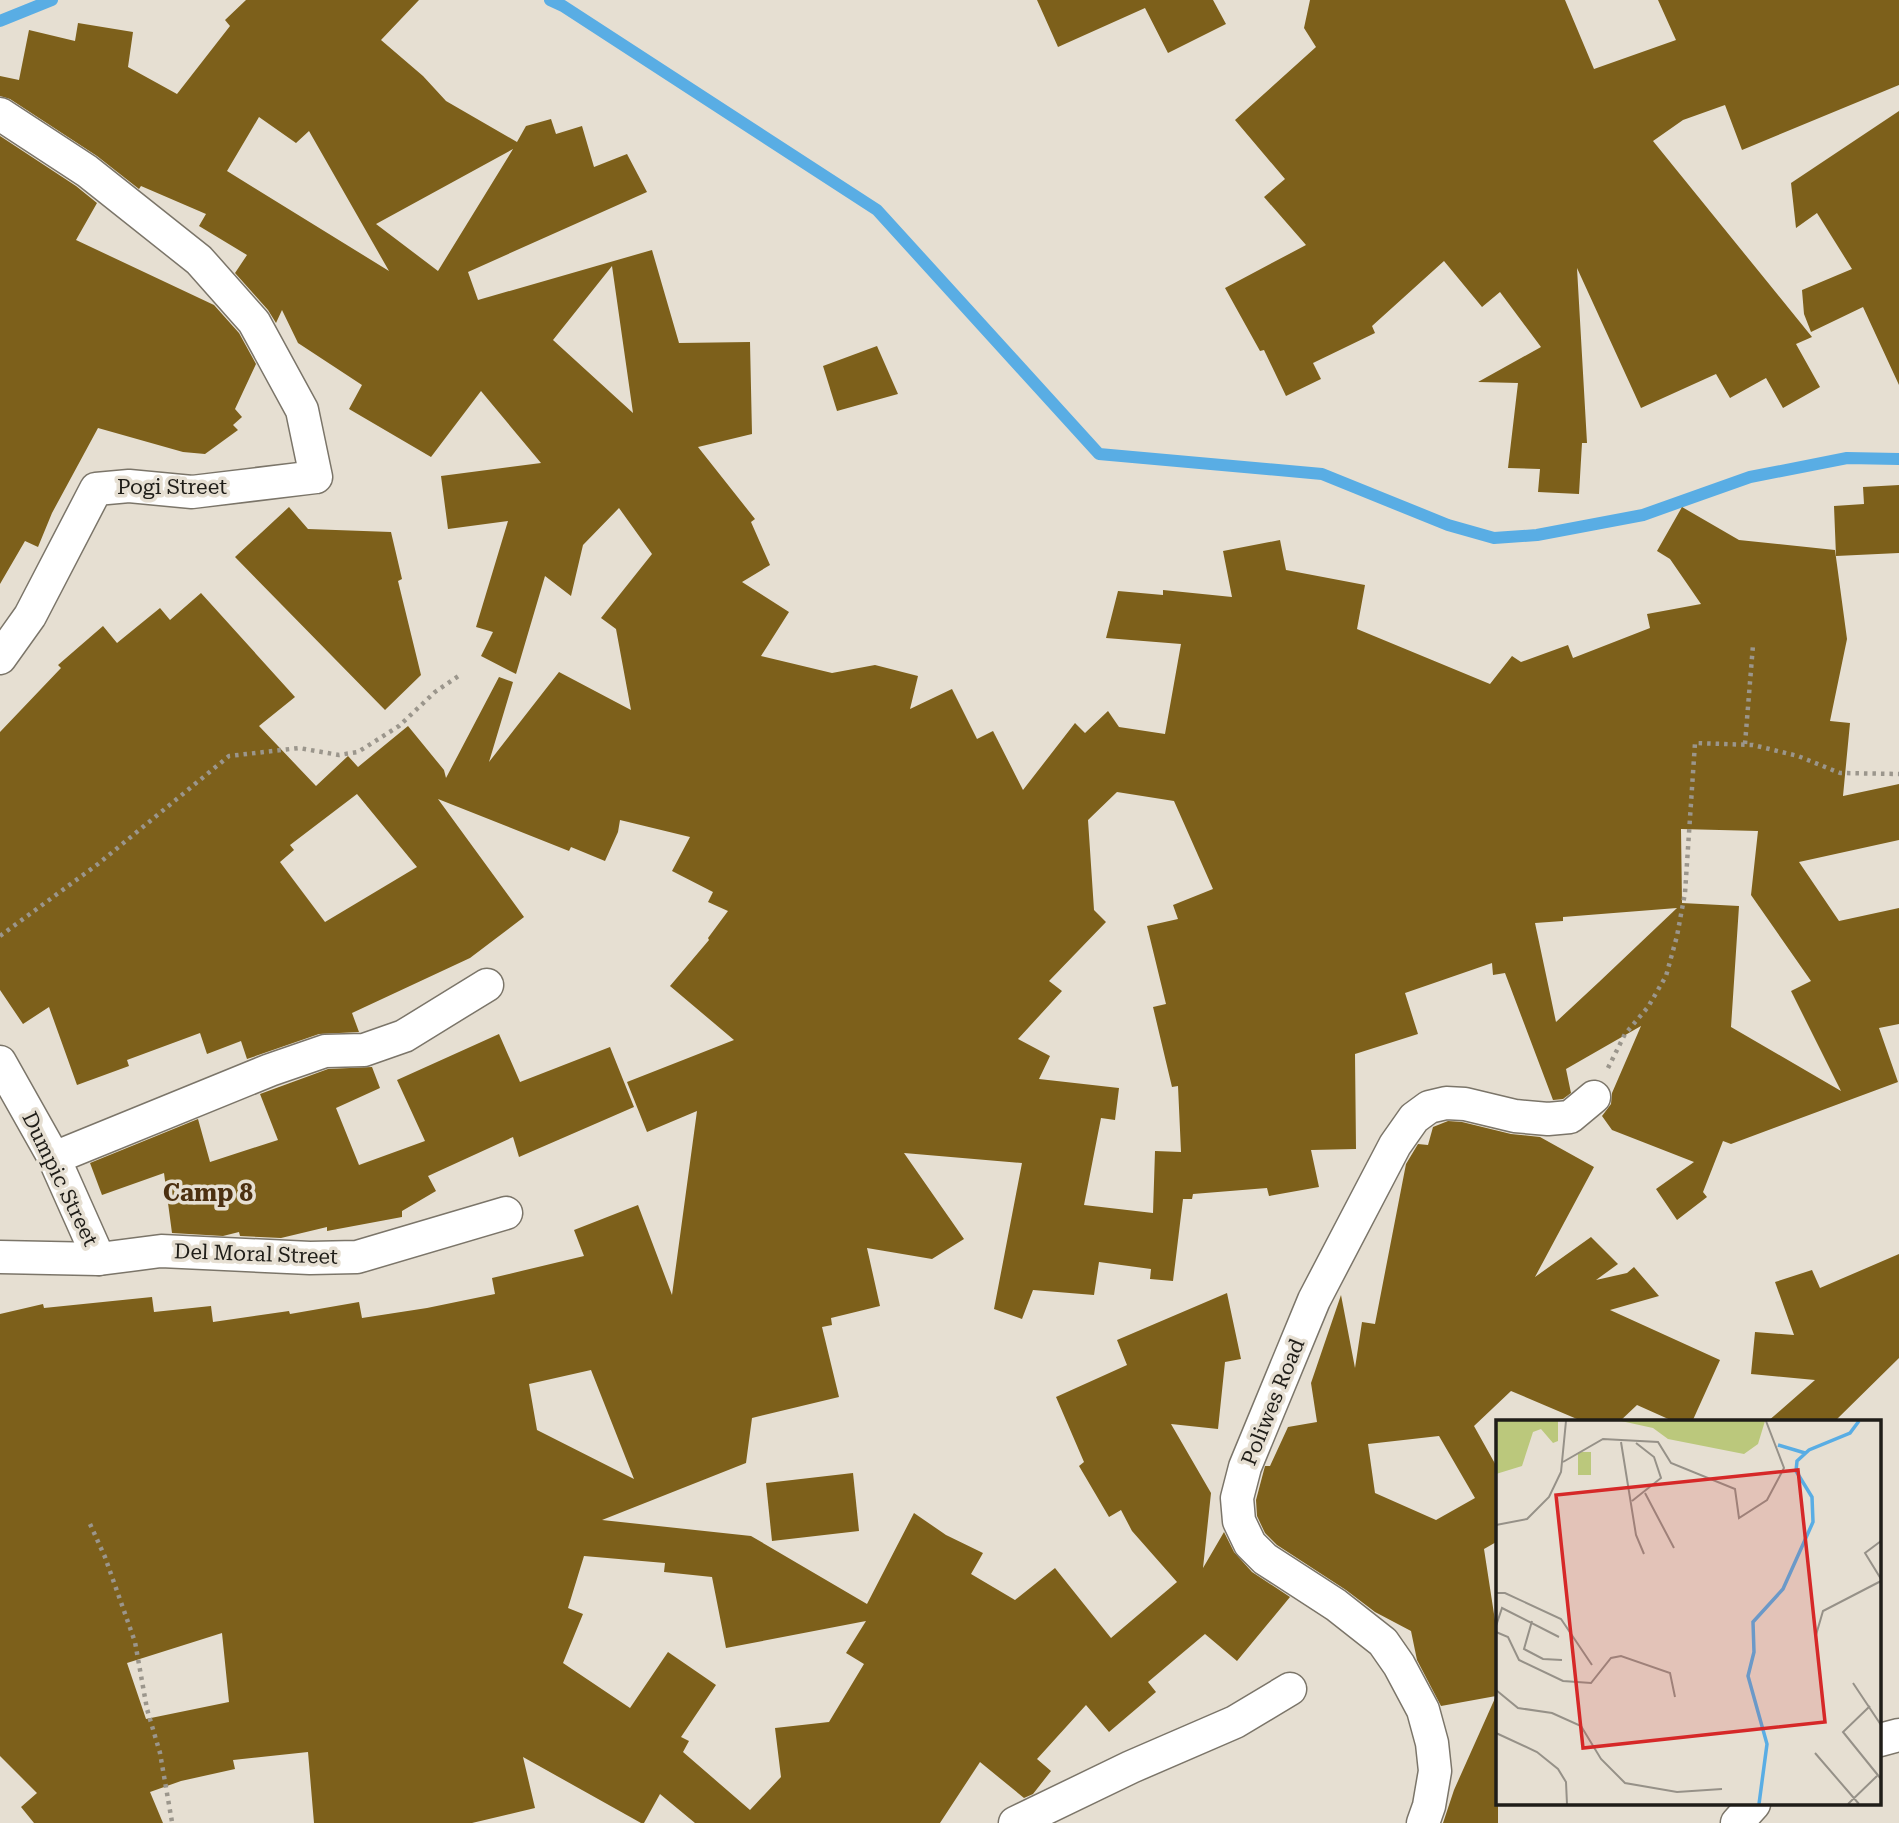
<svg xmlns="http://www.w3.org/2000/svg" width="1899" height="1823" viewBox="0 0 1899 1823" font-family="'Roboto Serif',serif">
<rect width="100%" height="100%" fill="#e6dfd2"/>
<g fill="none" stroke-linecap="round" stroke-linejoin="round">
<!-- stream -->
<g stroke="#59ade4" stroke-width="12">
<polyline points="550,0 563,6 877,210 1099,454 1322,474 1448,525 1494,538 1537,535 1643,515 1750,477 1847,458 1899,459"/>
<polyline points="0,21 52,0"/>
</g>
</g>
<!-- building -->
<g fill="#7d601b" fill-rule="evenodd">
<path d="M246 0H419L381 40 423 76 446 101 517 142 526 126 551 119 556 134 582 126 594 167 627 154 647 192 468 272 478 300 652 250 679 343 750 342 752 434 698 447 755 519 751 522 770 565 742 582 789 612 761 656 832 673 875 665 918 676 910 709 952 689 977 739 993 731 1023 790 1075 723 1085 733 1108 711 1119 727 1165 734 1181 644 1106 638 1118 591 1163 595V590L1232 597 1223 551 1280 540 1286 570 1365 585 1357 629 1490 684 1512 656 1521 662 1568 645 1573 658 1650 628 1647 614 1701 604 1670 559 1657 551 1682 507 1739 540 1835 550 1847 639 1830 721 1850 723 1843 796 1899 784V840L1799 862 1839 921 1899 908V1024L1879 1028 1898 1082 1731 1144 1723 1141 1703 1192 1707 1197 1677 1220 1656 1189 1694 1162 1612 1130 1602 1116 1611 1104 1612 1093 1641 1026 1566 1069 1571 1093 1563 1099 1553 1100 1505 973 1493 975 1492 963 1405 993 1418 1034 1355 1054 1356 1149 1311 1150 1319 1187 1269 1196 1267 1188 1193 1194 1192 1199H1183L1173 1281 1150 1279 1151 1269 1099 1262 1094 1295 1033 1290 1022 1319 994 1309 1022 1163 904 1153 964 1239 932 1259 867 1248 880 1306 831 1318 832 1325 822 1327 839 1397 752 1418 746 1463 602 1520 751 1536 867 1604 914 1513 946 1535 983 1553 971 1574 1015 1600 1055 1568 1111 1638 1177 1582 1132 1531 1121 1510 1109 1517 1079 1466 1084 1462 1056 1397 1127 1365 1117 1340 1227 1293 1241 1359 1225 1362 1218 1429 1171 1424 1211 1493 1203 1568 1224 1532 1234 1552 1252 1572 1290 1597 1237 1661 1205 1634 1148 1682 1156 1692 1109 1732 1086 1705 1037 1759 1051 1771 1033 1794 1024 1798 980 1762 940 1823H695L660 1794 644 1823H641L523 1757 535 1808 472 1823H314L308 1752 233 1760 235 1769 181 1781 150 1792 163 1823H34L21 1807 37 1793 0 1756V1314L43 1304 44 1308 152 1297 154 1312 211 1306 213 1322 289 1311 290 1314 359 1302 362 1318 427 1308 495 1294 492 1278 584 1256 574 1230 638 1205 672 1295 697 1111 647 1132 627 1082 734 1040 670 986 709 940 708 938 728 911 708 902 713 892 672 871 690 837 620 820 618 832 605 861 571 847 569 851 438 799 524 917 470 958 352 1013 359 1032 319 1034 247 1059 241 1041 207 1054 200 1033 127 1060 129 1066 77 1085 49 1007 23 1024 0 990V732L61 668 58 665 103 626 117 643 160 608 170 620 201 593 295 697 259 726 316 786 348 756 358 767 408 726 444 770 446 778 499 677 513 682 489 762 559 672 631 710 616 629 601 618 652 554 619 508 583 545 571 596 545 576 516 674 481 656 493 632 476 627 508 521 448 529 441 476 541 463 481 391 431 457 349 409 362 385 298 343 282 310 276 323 268 310 235 273 247 255 199 226 206 214 141 186 139 189 97 156 10 99 0 96V76L19 80 29 30 75 41 78 23 133 32 128 67 177 94 230 26 225 20ZM259 117 296 143 309 131 389 271 227 171ZM513 149 438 271 376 224ZM612 266 633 413 553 340ZM1117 792 1174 801 1213 889 1173 905 1178 919 1147 926 1166 1004 1153 1007 1172 1087 1178 1086 1181 1152 1155 1151 1153 1213 1084 1205 1101 1118 1115 1120 1119 1088 1039 1079 1050 1056 1018 1039 1062 991 1049 981 1106 922 1094 910 1088 820ZM357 794 417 867 325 922 280 862 294 850 290 845ZM1681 829 1758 831 1751 895 1811 981 1791 991 1841 1091 1731 1027 1739 906 1682 903ZM1677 908 1599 982 1556 1022 1535 923 1563 921V917ZM591 1370 634 1479 537 1430 529 1384ZM584 1556 665 1563 664 1572 712 1577 726 1648 866 1621 846 1653 864 1664 829 1722 775 1728 781 1777 750 1810 683 1752 689 1741 681 1737 716 1685 668 1652 630 1708 563 1663 583 1614 568 1608ZM222 1633 229 1702 146 1719 127 1663Z"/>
<polygon points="1037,0 1213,0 1226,24 1168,53 1145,8 1058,47"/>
<polygon points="1310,0 1565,0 1594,69 1676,40 1658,0 1899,0 1899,85 1742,150 1725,105 1683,120 1653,141 1812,337 1796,344 1820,387 1783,408 1766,378 1730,398 1716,374 1641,408 1577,268 1587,443 1582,443 1579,494 1538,492 1540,469 1508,468 1518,383 1478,382 1541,347 1500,292 1482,307 1444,261 1372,326 1375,333 1313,363 1321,379 1286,396 1264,350 1260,351 1225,288 1306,245 1264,197 1285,179 1235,120 1316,47 1304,28"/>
<polygon points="1899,111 1899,385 1863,307 1811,332 1804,314 1802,290 1852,269 1817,213 1796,228 1791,183"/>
<polygon points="0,136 76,186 97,203 76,240 214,305 239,333 256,364 235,409 242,417 233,425 238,430 205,454 183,452 98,428 52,513 38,547 25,541 0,584"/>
<polygon points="877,346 898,394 837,411 823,366"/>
<polygon points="1899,485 1899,553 1836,556 1834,506 1864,504 1863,487"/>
<polygon points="289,507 308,529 391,532 402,579 398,581 421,675 385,710 235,557"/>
<polygon points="499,1034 520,1082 610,1047 634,1107 519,1157 513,1137 428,1176 436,1191 402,1211 402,1217 327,1231 327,1227 281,1238 240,1236 239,1232 223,1236 172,1233 164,1173 102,1195 90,1163 198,1119 210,1162 278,1140 260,1094 328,1069 372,1067 380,1088 336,1108 359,1165 425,1141 397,1080"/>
<path d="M1448 1121 1462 1122 1511 1134 1540 1137 1594 1167 1535 1277 1591 1237 1618 1264 1596 1280 1627 1273 1634 1267 1659 1296 1610 1310 1720 1360 1692 1422H1675L1637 1405 1619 1422H1584L1511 1391 1474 1426 1498 1469V1541L1484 1549 1498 1640V1823H1443L1454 1790 1496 1696 1441 1706 1417 1660 1411 1631 1375 1612 1346 1590 1277 1545 1265 1533 1257 1516 1256 1500 1265 1466H1270L1288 1427 1317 1422 1311 1383 1341 1295 1355 1368 1362 1322 1375 1324 1406 1164 1418 1144 1428 1145 1433 1127ZM1439 1436 1475 1498 1436 1520 1375 1493 1368 1444Z"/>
<polygon points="1899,1254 1899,1358 1834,1422 1767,1422 1815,1380 1751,1374 1755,1332 1794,1335 1775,1282 1812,1270 1820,1288"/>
<polygon points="853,1473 859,1531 772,1541 766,1483"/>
</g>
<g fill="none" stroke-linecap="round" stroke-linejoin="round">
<!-- minor casing -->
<g stroke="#7b7569" stroke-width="35">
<g id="minor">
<polyline points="0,114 87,171 199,260 254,322 302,410 316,477 192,492 129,486 96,489 30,616 0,658"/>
<polyline points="0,1062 54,1158 99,1259"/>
<polyline points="54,1158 270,1070 325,1051 364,1050 404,1036 487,985"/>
<polyline points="0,1257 99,1259 161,1251 310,1258 357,1257 506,1213"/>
<polyline points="1880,1740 1899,1735"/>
<polyline points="1015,1823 1131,1767 1235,1722 1290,1689"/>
<polyline points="1423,1823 1429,1806 1435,1771 1432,1743 1423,1710 1399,1665 1383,1642 1336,1605 1265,1559 1250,1544 1239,1521 1237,1498 1245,1467 1314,1300 1395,1145 1414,1118 1429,1107 1446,1103 1465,1104 1515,1116 1548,1119 1570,1117 1594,1097"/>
<polyline points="1737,1823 1754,1804"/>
</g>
</g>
<!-- path -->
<g stroke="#9b968c" stroke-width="4.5" stroke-dasharray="3.5 5" stroke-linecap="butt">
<polyline points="1745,744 1753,645"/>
<polyline points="0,936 98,864 229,756 299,748 339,755 358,752 399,726 435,692 460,675"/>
<polyline points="1608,1068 1625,1034 1648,1007 1666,976 1677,936 1685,893 1695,743 1753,745 1798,756 1840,773 1899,774"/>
<polyline points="90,1524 105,1557 135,1642 147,1709 160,1753 172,1822"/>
</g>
<!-- minor -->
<use href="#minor" stroke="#fff" stroke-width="32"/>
</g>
<g text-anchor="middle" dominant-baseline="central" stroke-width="7" stroke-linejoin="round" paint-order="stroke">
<!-- street labels -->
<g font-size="21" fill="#1f1d18" stroke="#e6dfd2">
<text x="172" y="487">Pogi Street</text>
<text transform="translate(60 1179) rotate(64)">Dumpic Street</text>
<text transform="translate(256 1254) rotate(2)">Del Moral Street</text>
<text transform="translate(1273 1402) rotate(-68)">Poliwes Road</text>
</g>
<!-- quarter labels -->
<g font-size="24" font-weight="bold" fill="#4c3011" stroke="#e6dfd2">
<text x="208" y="1193">Camp 8</text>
</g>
</g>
<!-- overview -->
<g transform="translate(1496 1420)">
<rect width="385" height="385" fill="#e6dfd2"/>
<path d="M0 1H62V21L57 23 45 9 37 12 26 46 0 54ZM125 1H269L262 24 248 34 172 19 157 8ZM82 32H95V55H82Z" fill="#bbc87c"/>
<path fill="none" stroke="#59ade4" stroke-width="3.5" d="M282 25 309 33M263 384 271 324 252 256 258 232 257 202 287 169 317 102 316 77 300 51 301 41 313 30 354 13 363 1"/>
<path fill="none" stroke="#969188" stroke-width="2" d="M125 22 140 115 148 134M67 42 107 19 162 22 175 43 239 69 243 98 271 80 288 48 270 1M149 73 178 128M136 81 165 58 158 37 140 23M0 105 31 99 53 77 65 52 70 1M385 121 369 133 385 159M0 173H9L65 199 96 245M36 201 28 229 47 239 66 240M0 206 6 188 63 217M0 212 12 217 23 240 67 261 95 263 115 238 125 236 174 253 179 277M320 215 327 191 385 161M357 263 385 305M0 270 22 288 56 293 85 306 105 339 129 363 181 372 226 369M374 286 347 312 385 359M0 313 41 332 62 349 70 362 71 384M319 333 363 384M352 384 381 356"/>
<path fill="#d62828" fill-opacity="0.15" stroke="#d62828" stroke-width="3.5" d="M302 50 329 302 87 328 60 75Z"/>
<rect width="385" height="385" fill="none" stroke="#1f1d18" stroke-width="3.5"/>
</g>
</svg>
